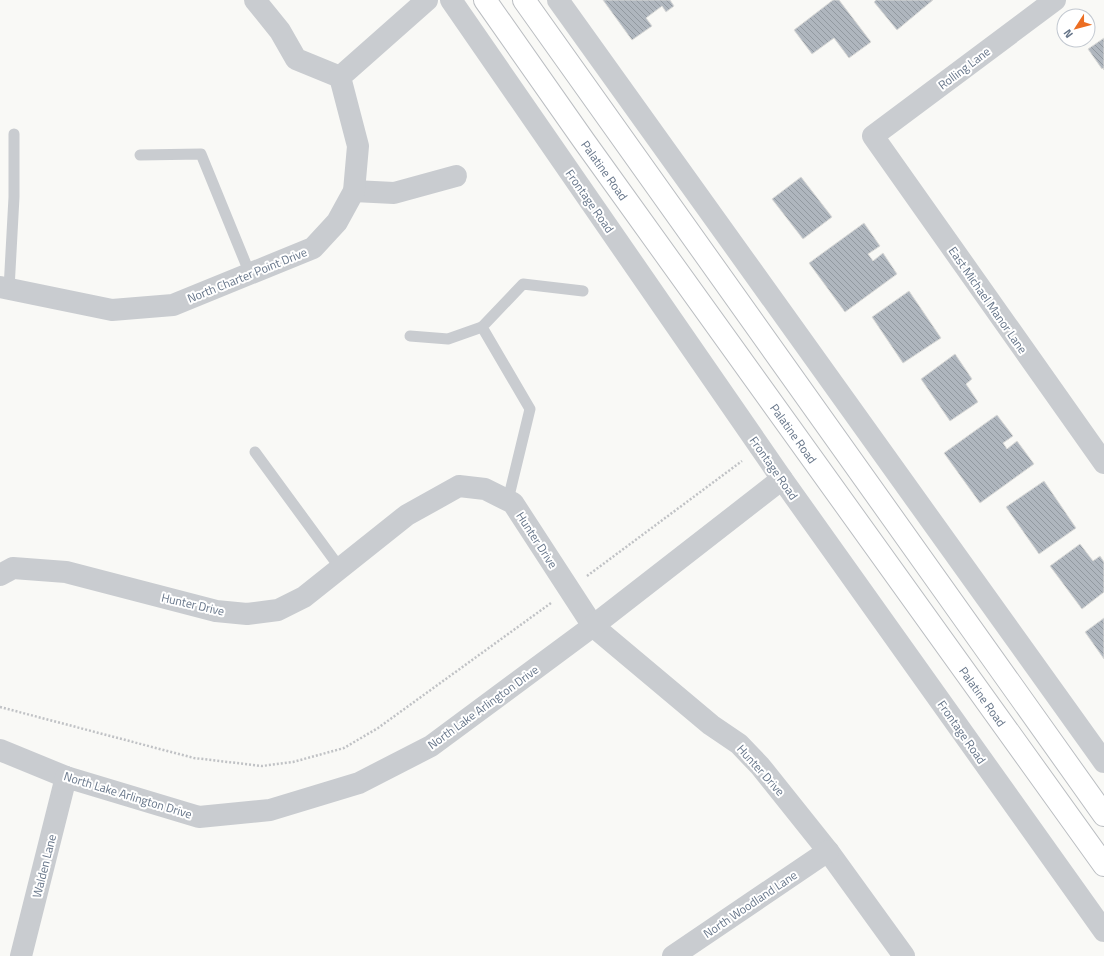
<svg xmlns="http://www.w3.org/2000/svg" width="1104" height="956" viewBox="0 0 1104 956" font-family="'Titillium Web',sans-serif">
<defs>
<pattern id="building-back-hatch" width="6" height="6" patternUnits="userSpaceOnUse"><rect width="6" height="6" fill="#afb6be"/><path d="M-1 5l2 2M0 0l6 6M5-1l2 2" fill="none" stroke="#9299a0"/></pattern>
</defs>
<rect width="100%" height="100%" fill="#f9f9f6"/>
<!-- building -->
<g fill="url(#building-back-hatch)" stroke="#dbdbd9">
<polygon points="603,0 670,0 674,6 666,12 662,6 646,18 652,26 632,40"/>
<polygon points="833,0 839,0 871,42 849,58 834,38 812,54 794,30"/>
<polygon points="876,0 933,0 897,30 874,2"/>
<polygon points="1104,38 1104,70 1103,68 1102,69 1088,49"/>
<polygon points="801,177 832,217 803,239 772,199"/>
<polygon points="864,223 880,246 868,254 873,261 883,253 897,274 845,312 809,263"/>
<polygon points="909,291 941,338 903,363 872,317"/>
<polygon points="955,354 972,379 966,384 978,402 950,421 921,379"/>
<polygon points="997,415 1013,436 1003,443 1007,449 1017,441 1034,464 980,503 944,453"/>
<polygon points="1044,481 1076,528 1039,554 1006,507"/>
<polygon points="1080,544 1093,561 1100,556 1104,562 1104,592 1082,609 1050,566"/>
<polygon points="1104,618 1104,659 1085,632"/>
</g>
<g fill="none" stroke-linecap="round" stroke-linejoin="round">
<!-- trunk casing -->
<g stroke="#bbbec2" stroke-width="24">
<g id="trunk">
<path id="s1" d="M485 0 584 141 1104 865"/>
<polyline points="524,0 1104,815"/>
</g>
</g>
<!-- path -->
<g stroke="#c0c2c5" stroke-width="2.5" stroke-dasharray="2 2" stroke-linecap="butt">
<polyline points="587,576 742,461"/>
<polyline points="0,707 194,758 262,766 293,762 344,748 378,728 551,603"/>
</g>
<!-- service -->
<g stroke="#c9ccd0" stroke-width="11">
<polyline points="140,155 201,154 250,274"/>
<polyline points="9,289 14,197 14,134"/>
<polyline points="410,336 448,339 482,327"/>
<polyline points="255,452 340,568"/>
<polyline points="508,500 530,409 482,327 523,284 583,291"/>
</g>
<!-- minor -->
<g stroke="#c9ccd0" stroke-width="22">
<polyline points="255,0 280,31 296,59 340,77"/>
<polyline points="1055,0 873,136 1104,463"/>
<polyline points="354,191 394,193 456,176"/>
<polyline points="0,287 112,310 173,305 313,248 337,222 354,191 358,146 340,77 427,0"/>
<polyline points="0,575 13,568 66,572 216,611 247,614 278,610 304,597 407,515 459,486 485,489 513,503 593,626 711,725 739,744 760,766 828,851 904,956"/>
<polyline points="0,750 66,777 199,817 270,810 359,783 431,746 593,626 782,479"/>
<polyline points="21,956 66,777"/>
<polyline points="673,956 828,851"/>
</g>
<!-- tertiary -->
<g stroke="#c9ccd0" stroke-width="22">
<polyline points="451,0 782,479 1104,931"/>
<polyline points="558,0 1104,762"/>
</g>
<!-- trunk -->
<use href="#trunk" stroke="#fff" stroke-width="22"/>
</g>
<g text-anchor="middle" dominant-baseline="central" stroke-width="4" stroke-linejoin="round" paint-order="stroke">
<!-- street labels -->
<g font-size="12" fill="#667589" stroke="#fff">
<text transform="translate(964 68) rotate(-37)">Rolling Lane</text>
<text stroke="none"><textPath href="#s1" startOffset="208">Palatine Road</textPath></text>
<text transform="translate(590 201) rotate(55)">Frontage Road</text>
<text transform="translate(247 275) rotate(-22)">North Charter Point Drive</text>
<text transform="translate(988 300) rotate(55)">East Michael Manor Lane</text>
<text stroke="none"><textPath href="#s1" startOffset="532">Palatine Road</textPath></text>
<text transform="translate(774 468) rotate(55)">Frontage Road</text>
<text transform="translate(537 540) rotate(57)">Hunter Drive</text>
<text transform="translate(193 604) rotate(13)">Hunter Drive</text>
<text stroke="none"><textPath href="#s1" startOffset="856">Palatine Road</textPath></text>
<text transform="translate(483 707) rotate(-36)">North Lake Arlington Drive</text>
<text transform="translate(962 732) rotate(55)">Frontage Road</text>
<text transform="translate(761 770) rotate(48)">Hunter Drive</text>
<text transform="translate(128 795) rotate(17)">North Lake Arlington Drive</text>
<text transform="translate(44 866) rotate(-76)">Walden Lane</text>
<text transform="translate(750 904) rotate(-34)">North Woodland Lane</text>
</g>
</g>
<!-- north arrow -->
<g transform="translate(1076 28) rotate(234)"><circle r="19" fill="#ffffff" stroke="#c2c8d0"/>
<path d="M0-3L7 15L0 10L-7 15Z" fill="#ec6e23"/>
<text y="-6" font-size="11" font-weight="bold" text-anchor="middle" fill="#667589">N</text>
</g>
</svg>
